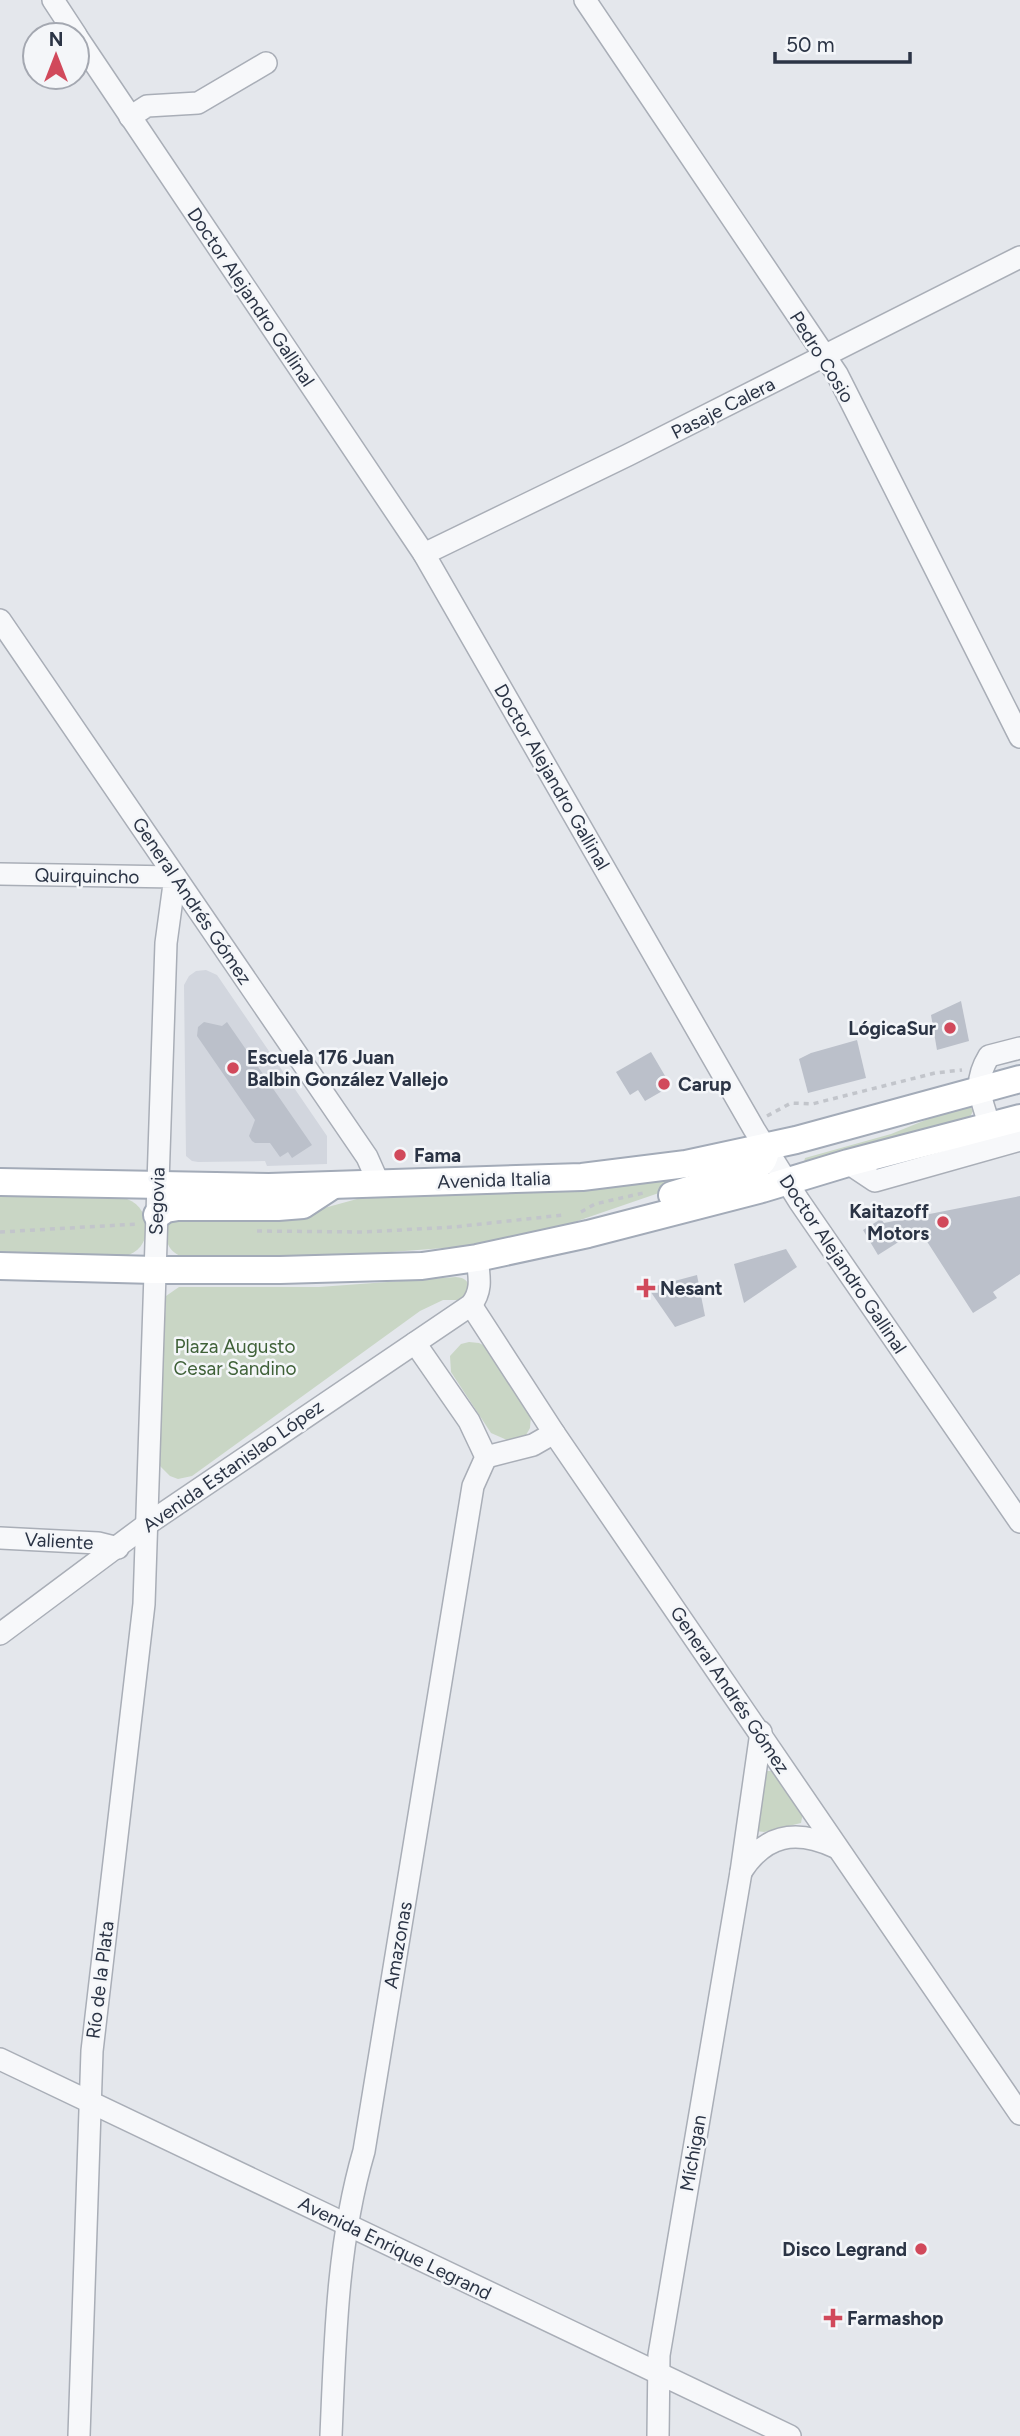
<svg xmlns="http://www.w3.org/2000/svg" width="1020" height="2436" viewBox="0 0 1020 2436" font-family="Figtree,sans-serif">
<rect width="100%" height="100%" fill="#e4e7ec"/>
<!-- built -->
<polygon fill="#d2d6de" points="206,970 217,975 327,1136 327,1164 267,1166 265,1161 198,1162 192,1161 186,1156 184,985 189,976 196,971"/>
<!-- green -->
<g fill="#c9d6c5">
<polygon points="970,1106 973,1111 970,1117 804,1162 805,1158 891,1134 943,1113"/>
<path d="M722 1167 685 1184 557 1228 470 1246 326 1257 188 1258C167 1254 164 1241 168 1222L171 1219 306 1213 357 1199 433 1193 553 1191 608 1187 645 1183Z"/>
<path d="M0 1196 127 1199C154 1209 153 1251 124 1256L0 1253Z"/>
<path d="M456 1277C465 1278 468 1280 470 1290L462 1300H443L420 1311 192 1476 178 1479 170 1476 160 1466 159 1439 166 1296 179 1287H319Z"/>
<polygon points="469,1342 479,1343 487,1347 531,1415 530,1428 526,1435 517,1440 507,1440 491,1433 451,1372 450,1356 461,1344"/>
<polygon points="767,1771 773,1771 803,1812 801,1823 764,1832 756,1831 763,1774"/>
</g>
<!-- building -->
<g fill="#bbc0ca">
<polygon points="961,1001 969,1041 937,1050 931,1015"/>
<polygon points="204,1022 222,1026 227,1022 312,1145 292,1158 288,1152 280,1157 270,1143 255,1143 252,1141 249,1136 255,1120 197,1036 198,1027"/>
<polygon points="857,1040 866,1078 808,1093 799,1059 811,1053"/>
<polygon points="651,1052 671,1086 645,1101 638,1090 630,1095 616,1072"/>
<polygon points="1020,1196 1020,1274 993,1292 997,1298 973,1313 919,1229 878,1255 863,1230 881,1219 884,1223"/>
<polygon points="786,1249 797,1267 744,1303 734,1264"/>
<polygon points="697,1275 705,1316 675,1327 648,1288"/>
</g>
<g fill="none" stroke-linecap="round" stroke-linejoin="round">
<!-- minor casing -->
<g stroke="#a9aeb7" stroke-width="24">
<g id="minor">
<polyline points="53,0 76,35"/>
<polyline points="585,0 837,374 1020,737"/>
<polyline points="77,37 424,554 754,1129 799,1201 1020,1522"/>
<polyline points="130,117 147,106 198,103 266,63"/>
<polyline points="424,554 628,455 1020,257"/>
<polyline points="0,620 367,1157 379,1184"/>
<polyline points="0,874 175,877 166,943 144,1604 92,2051 79,2436"/>
<path d="M990 1127C981 1097 972 1084 989 1056L1020 1048"/>
<polyline points="848,1163 875,1181 1020,1140"/>
<polyline points="471,1305 554,1433 1020,2114"/>
<polyline points="486,1457 533,1445 554,1433"/>
<polyline points="0,1538 98,1543 118,1548"/>
<path d="M0 1634 146 1525 471 1305C483 1290 479 1276 477 1258"/>
<path d="M761 1732 741 1872C765 1834 796 1829 835 1847"/>
<polyline points="0,2059 790,2436"/>
<path d="M331 2436C335 2341 337 2243 364 2151L473 1486 486 1457 469 1421 415 1343"/>
<polyline points="658,2436 659,2355 741,1872"/>
</g>
</g>
<!-- major casing -->
<g stroke="#a3abb8" stroke-width="30">
<g id="major">
<polyline points="0,1182 269,1187 582,1177 686,1164 796,1140 1020,1079"/>
<path d="M672 1195 751 1171C760 1165 767 1159 765 1147"/>
<polyline points="157,1215 166,1209 178,1207 278,1207 303,1205 332,1186"/>
<polyline points="0,1266 155,1270 280,1270 422,1266 477,1258 588,1234 762,1189 848,1163 1020,1118"/>
</g>
</g>
<!-- path -->
<g stroke="#c2c5cb" stroke-width="3.5" stroke-dasharray="5 5" stroke-linecap="butt">
<polyline points="767,1116 791,1103 812,1104 935,1073 962,1070"/>
<polyline points="581,1212 595,1204 643,1193"/>
<polyline points="257,1231 364,1232 454,1227 563,1215"/>
<polyline points="0,1232 138,1224"/>
</g>
<!-- minor -->
<use href="#minor" stroke="#f7f8fa" stroke-width="21"/>
<!-- major -->
<use href="#major" stroke="#fff" stroke-width="26"/>
</g>
<!-- markers -->
<g fill="#d1495b" stroke="#f4f6f9" stroke-width="2.5">
<circle cx="950" cy="1028" r="7"/>
<circle cx="233" cy="1068" r="7"/>
<circle cx="664" cy="1084" r="7"/>
<circle cx="400" cy="1155" r="7"/>
<circle cx="943" cy="1222" r="7"/>
<path d="M642.5 1277.5h7v7h7v7h-7v7h-7v-7h-7v-7h7z"/>
<circle cx="921" cy="2249" r="7"/>
<path d="M829.5 2307.5h7v7h7v7h-7v7h-7v-7h-7v-7h7z"/>
</g>
<g text-anchor="middle" dominant-baseline="central" stroke-width="5" stroke-linejoin="round" paint-order="stroke">
<!-- street labels -->
<g font-size="19" fill="#2b3445" stroke="#f4f6f9">
<text transform="translate(251 297) rotate(56)">Doctor Alejandro Gallinal</text>
<text transform="translate(822 357) rotate(58)">Pedro Cosio</text>
<text transform="translate(723 408) rotate(-27)">Pasaje Calera</text>
<text transform="translate(552 777) rotate(60)">Doctor Alejandro Gallinal</text>
<text transform="translate(87 876) rotate(1)">Quirquincho</text>
<text transform="translate(192 901) rotate(56)">General Andrés Gómez</text>
<text transform="translate(494 1180) rotate(-2)">Avenida Italia</text>
<text transform="translate(157 1201) rotate(-88)">Segovia</text>
<text transform="translate(843 1264) rotate(56)">Doctor Alejandro Gallinal</text>
<text transform="translate(233 1466) rotate(-35)">Avenida Estanislao López</text>
<text transform="translate(59 1541) rotate(3)">Valiente</text>
<text transform="translate(730 1690) rotate(56)">General Andrés Gómez</text>
<text transform="translate(398 1945) rotate(-80)">Amazonas</text>
<text transform="translate(100 1980) rotate(-83)">Río de la Plata</text>
<text transform="translate(693 2153) rotate(-80)">Míchigan</text>
<text transform="translate(395 2248) rotate(26)">Avenida Enrique Legrand</text>
</g>
<!-- poi labels -->
<g font-size="19" font-weight="bold" fill="#2b3445" stroke="#f4f6f9" text-anchor="start">
<text x="936" y="1028" text-anchor="end">LógicaSur</text>
<text x="247" y="1057">Escuela 176 Juan<tspan x="247" dy="22">Balbin González Vallejo</tspan></text>
<text x="678" y="1084">Carup</text>
<text x="414" y="1155">Fama</text>
<text x="929" y="1211" text-anchor="end">Kaitazoff<tspan x="929" dy="22">Motors</tspan></text>
<text x="660" y="1288">Nesant</text>
<text x="907" y="2249" text-anchor="end">Disco Legrand</text>
<text x="847" y="2318">Farmashop</text>
</g>
<!-- park labels -->
<g font-size="19" fill="#3f6138" stroke="#f4f6f9">
<text x="235" y="1346">Plaza Augusto<tspan x="235" dy="22">Cesar Sandino</tspan></text>
</g>
</g>
<!-- north arrow -->
<g transform="translate(56 56)"><circle r="33" fill="#f4f6f9" stroke="#a4a8b1" stroke-width="2"/>
<path d="M0-5L12 26L0 18L-12 26Z" fill="#d1495b"/>
<text y="-10" font-size="19" font-weight="bold" text-anchor="middle" fill="#2b3445">N</text>
</g>
<!-- scale -->
<path d="M775 52v10h135v-10" fill="none" stroke="#2b3445" stroke-width="3.5"/>
<text x="786" y="52" font-size="21" fill="#2b3445" stroke="#f4f6f9" stroke-width="5" paint-order="stroke">50 m</text>
</svg>
